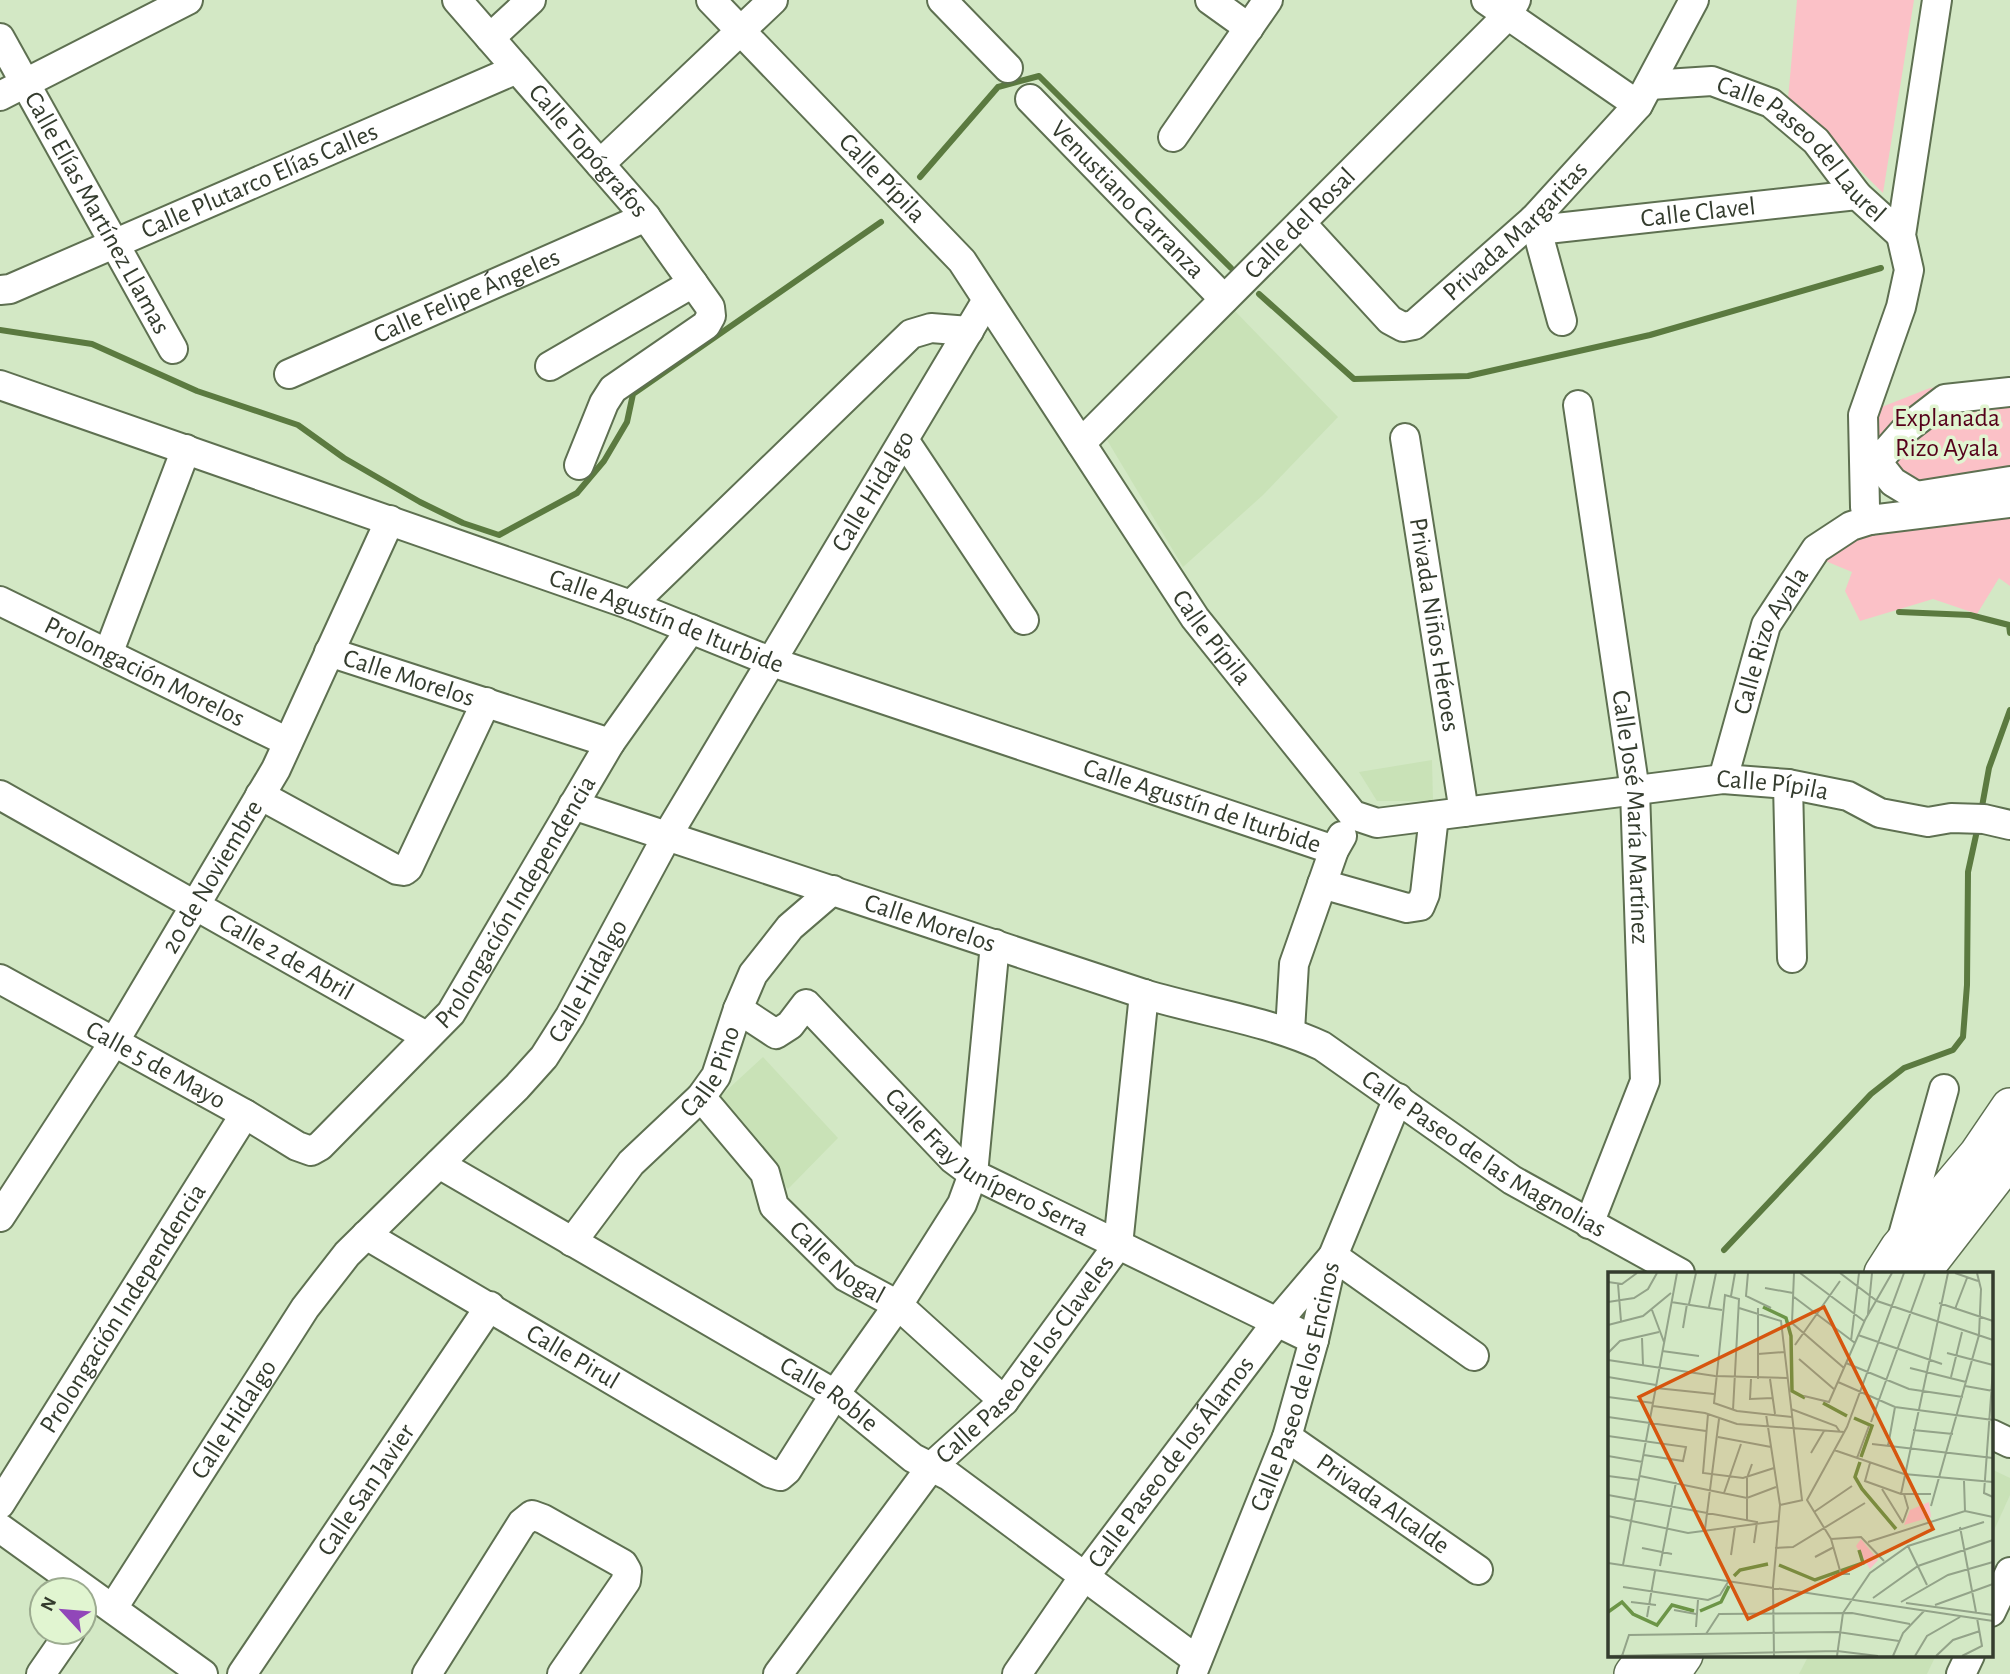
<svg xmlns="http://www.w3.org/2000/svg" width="2010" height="1674" viewBox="0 0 2010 1674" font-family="'Alegreya Sans',sans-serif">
<rect width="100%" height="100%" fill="#d3e8c5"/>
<!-- built -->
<g fill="#c9e2b7">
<polygon points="1232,308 1338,417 1263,495 1183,567 1104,435"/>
<polygon points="1432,760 1433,801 1377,801 1359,772"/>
<polygon points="763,1057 838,1138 788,1189 714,1102"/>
<polygon points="1991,1469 2010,1478 2010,1495 1991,1537"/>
<polygon points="1809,1655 1936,1655 1927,1674 1799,1674"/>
</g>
<!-- green -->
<g fill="#fbc1c7">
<polygon points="1797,0 1914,0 1883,193 1788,99"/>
<polygon points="2010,380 2010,470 1926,483 1901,476 1883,461 1869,412 1930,388"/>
<polygon points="2010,512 2010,586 1999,578 1977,614 1933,599 1860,621 1845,591 1852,572 1823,560 1852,534"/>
</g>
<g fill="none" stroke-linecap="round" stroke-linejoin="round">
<!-- stream -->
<g stroke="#5b7a40" stroke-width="6">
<polyline points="920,177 998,87 1039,76 1231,268"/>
<polyline points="1259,294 1354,379 1468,376 1650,335 1881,268"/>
<polyline points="0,330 92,344 197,391 298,425 344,458 420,502 463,523 499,535 577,493 604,461 627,422 633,394 881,222"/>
<polyline points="1899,612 1970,615 2009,625 2010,633"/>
<polyline points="1981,812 1989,768 2010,710"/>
<polyline points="1724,1250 1871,1094 1904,1068 1953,1050 1963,1037 1967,985 1968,872 1978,826"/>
</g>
<!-- minor casing -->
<g stroke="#5e7051" stroke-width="32">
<g id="minor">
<path id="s1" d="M457 0 646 217 710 307 711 316 706 325 613 389 604 403 579 465"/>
<path id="s2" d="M711 0 962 261 1195 618 1353 815 1377 823 1723 779 1788 784 1848 796 1880 813 1928 822 1951 818 1984 819 2010 825"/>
<polyline points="942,0 1008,68"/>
<polyline points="1210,0 1249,28"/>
<polyline points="1486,0 1638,105"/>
<path id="s3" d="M0 38 173 349"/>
<polyline points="490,38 531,0"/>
<path id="s4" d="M1650 85 1712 81 1771 103 1816 141 1857 195 1901 235"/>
<polyline points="0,96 188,0"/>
<path id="s5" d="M1030 99 1224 299"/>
<polyline points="1173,137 1268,0"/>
<polyline points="600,164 773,0"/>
<polyline points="1534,219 1562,321"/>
<path id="s6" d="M1301 223 1390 320 1403 327 1414 325 1534 219 1638 105 1694 0"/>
<path id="s7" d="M1538 230 1857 195"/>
<path id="s8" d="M0 290 10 289 517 69"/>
<polyline points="550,366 693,283"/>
<path id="s9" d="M289 374 646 217"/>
<path id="s10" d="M0 385 631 605 772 662 1334 850"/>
<path id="s11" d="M1578 405 1635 791 1645 1081 1589 1224"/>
<path id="s12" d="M1405 438 1464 812"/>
<polyline points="904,440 1024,620"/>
<path id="s13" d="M1081 443 1507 16 1516 0"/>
<polyline points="1866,448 1893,482 1916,496"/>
<polyline points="1877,462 1906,429 1945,399 2010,392"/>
<polyline points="1916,496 2010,481"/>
<polyline points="1870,520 1865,507 1863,415 1901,307 1909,270 1901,235 1937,0"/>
<path id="s14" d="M0 601 288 742"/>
<polyline points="631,605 911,334 931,328 969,331"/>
<path id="s15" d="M329 652 610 743"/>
<polyline points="108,654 186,449"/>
<path id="s16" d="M1723 779 1766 625 1816 549 1851 526 1870 520 2010 503"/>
<polyline points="1788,784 1792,958"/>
<path id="s17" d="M0 795 426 1036"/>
<polyline points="260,795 397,870 404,871 408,868 486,702"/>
<path id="s18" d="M573 805 1144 994C1203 1012 1266 1020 1322 1046L1512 1180 1680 1273"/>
<polyline points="1322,884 1407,908 1420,906 1425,894 1434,816"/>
<path id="s19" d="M0 979 245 1114 297 1146 311 1151 320 1146 451 1013 610 743 691 629"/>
<path id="s20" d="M738 1009 776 1034 790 1025 806 1004 953 1159 973 1174 1314 1340"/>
<polyline points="1290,1031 1294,964 1334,850 1342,836"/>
<path id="s21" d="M701 1097 765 1173 774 1206 846 1277 898 1305 1004 1401"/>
<path id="s22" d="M439 1164 835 1394 913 1458 949 1476 1197 1660"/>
<path id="s23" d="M0 1217 114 1042 276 769 390 520"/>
<path id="s24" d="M366 1235 770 1473 780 1476 787 1470 835 1394 898 1305 962 1204 973 1174 995 944"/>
<polyline points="1902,1239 1944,1089"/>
<path id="s25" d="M572 1242 631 1163 701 1097 716 1076 738 1009 753 974 790 927 833 890"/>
<polyline points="1991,1434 2010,1443"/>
<path id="s26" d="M1287 1437 1478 1570"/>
<path id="s27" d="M0 1504 245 1114"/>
<polyline points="0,1528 203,1674"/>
<path id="s28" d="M113 1608 305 1308 347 1254 517 1087 544 1057 570 1016 667 836 987 300"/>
<polyline points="1991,1612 2010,1572"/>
<polyline points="41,1674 70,1632"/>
<path id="s29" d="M242 1674 490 1306"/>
<polyline points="427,1674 522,1523 532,1515 543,1519 623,1564 627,1571 626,1581 562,1674"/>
<path id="s30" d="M778 1674 931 1467 1004 1401 1118 1245 1144 994"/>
<path id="s31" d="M1017 1674 1076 1588 1277 1322 1333 1256 1474 1356"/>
<path id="s32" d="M1192 1674 1287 1437 1314 1340 1333 1256 1398 1098"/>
<polyline points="1961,1674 1970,1655"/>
</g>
</g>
<!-- major casing -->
<g stroke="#5e7051" stroke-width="40">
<g id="major">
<polyline points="1883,1273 1899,1248 1978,1154 2010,1107"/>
<polyline points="1921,1273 2010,1158"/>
<polyline points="1633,1674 1647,1655"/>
<polyline points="1671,1674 1684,1655"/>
</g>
</g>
<!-- minor -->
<use href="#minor" stroke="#fff" stroke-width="28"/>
<!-- major -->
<use href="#major" stroke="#fff" stroke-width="37"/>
</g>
<g text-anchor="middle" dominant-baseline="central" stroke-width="7" stroke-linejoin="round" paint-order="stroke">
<!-- street labels -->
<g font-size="26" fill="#343c2e" stroke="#e1f5d1">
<text stroke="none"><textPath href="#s1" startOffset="200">Calle Topógrafos</textPath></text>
<text stroke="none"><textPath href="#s4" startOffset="177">Calle Paseo del Laurel</textPath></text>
<text stroke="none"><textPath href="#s2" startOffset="247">Calle Pípila</textPath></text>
<text stroke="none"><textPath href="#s8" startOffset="282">Calle Plutarco Elías Calles</textPath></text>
<text stroke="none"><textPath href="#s5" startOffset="140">Venustiano Carranza</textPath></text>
<text stroke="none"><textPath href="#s3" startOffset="200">Calle Elías Martínez Llamas</textPath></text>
<text stroke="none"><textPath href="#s7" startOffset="161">Calle Clavel</textPath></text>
<text stroke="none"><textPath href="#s13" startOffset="310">Calle del Rosal</textPath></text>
<text stroke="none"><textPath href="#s6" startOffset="296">Privada Margaritas</textPath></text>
<text stroke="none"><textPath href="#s9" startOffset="194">Calle Felipe Ángeles</textPath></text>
<text stroke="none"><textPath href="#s28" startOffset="1358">Calle Hidalgo</textPath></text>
<text stroke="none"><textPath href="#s10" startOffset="707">Calle Agustín de Iturbide</textPath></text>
<text stroke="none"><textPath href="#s12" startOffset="189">Privada Niños Héroes</textPath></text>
<text stroke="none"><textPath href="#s2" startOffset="814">Calle Pípila</textPath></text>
<text stroke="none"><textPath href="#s16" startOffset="147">Calle Rizo Ayala</textPath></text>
<text stroke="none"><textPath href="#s14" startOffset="161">Prolongación Morelos</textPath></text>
<text stroke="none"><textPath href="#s15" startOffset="84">Calle Morelos</textPath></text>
<text stroke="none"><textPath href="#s2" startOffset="1465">Calle Pípila</textPath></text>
<text stroke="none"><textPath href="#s10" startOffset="1274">Calle Agustín de Iturbide</textPath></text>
<text stroke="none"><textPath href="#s11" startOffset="416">Calle José María Martínez</textPath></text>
<text stroke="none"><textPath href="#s23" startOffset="401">20 de Noviembre</textPath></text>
<text stroke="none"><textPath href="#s19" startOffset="681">Prolongación Independencia</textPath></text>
<text stroke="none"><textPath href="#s18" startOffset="376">Calle Morelos</textPath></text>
<text stroke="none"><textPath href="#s17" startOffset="329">Calle 2 de Abril</textPath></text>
<text stroke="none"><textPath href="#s28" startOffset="791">Calle Hidalgo</textPath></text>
<text stroke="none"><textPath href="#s19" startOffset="178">Calle 5 de Mayo</textPath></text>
<text stroke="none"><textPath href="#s25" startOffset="222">Calle Pino</textPath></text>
<text stroke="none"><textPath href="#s18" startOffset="982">Calle Paseo de las Magnolias</textPath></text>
<text stroke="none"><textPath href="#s20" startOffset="332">Calle Fray Junípero Serra</textPath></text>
<text stroke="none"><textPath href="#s21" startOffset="219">Calle Nogal</textPath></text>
<text stroke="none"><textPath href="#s27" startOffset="231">Prolongación Independencia</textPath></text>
<text stroke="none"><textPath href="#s24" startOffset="240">Calle Pirul</textPath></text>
<text stroke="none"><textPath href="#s30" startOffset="401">Calle Paseo de los Claveles</textPath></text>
<text stroke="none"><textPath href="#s32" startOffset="306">Calle Paseo de los Encinos</textPath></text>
<text stroke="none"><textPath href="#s22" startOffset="453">Calle Roble</textPath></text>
<text stroke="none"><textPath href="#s28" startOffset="224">Calle Hidalgo</textPath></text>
<text stroke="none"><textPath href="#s31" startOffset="262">Calle Paseo de los Álamos</textPath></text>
<text stroke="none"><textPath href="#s29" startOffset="222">Calle San Javier</textPath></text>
<text stroke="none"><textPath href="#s26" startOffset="117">Privada Alcalde</textPath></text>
</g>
<!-- park labels -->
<g font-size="26" fill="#55001a" stroke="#e1f5d1">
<text x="1947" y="418">Explanada<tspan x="1947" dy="30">Rizo Ayala</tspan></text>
</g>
</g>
<!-- overview -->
<g transform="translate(1608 1272)">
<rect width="385" height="385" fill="#d3e8c5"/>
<path d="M321 230 323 245 296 253 302 238ZM253 267 270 288 262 297 248 274Z" fill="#fbc1c7"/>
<path fill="none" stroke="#6c9547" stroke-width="3.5" d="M155 35 178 46 183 64 184 119 197 126M215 131 239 144M246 146 264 154 253 185M252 190 247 205 254 217 288 257M171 293 207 308 255 291 251 278M126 304 132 298 160 292M92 339 113 330 121 314M0 340 14 330 25 342 49 353 64 333 86 339"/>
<path fill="none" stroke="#93a389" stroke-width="2" d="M140 1 138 24 163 36M186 1 184 51 236 96M192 1 256 49M232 1 269 29 385 68M347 1 370 9M0 10 14 12 29 1M10 12 13 49M157 16 185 21M123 24 127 1M186 25 247 71M0 30 26 26 40 17 49 1M63 30 114 38M331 31 385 49M81 32 88 1M101 35 108 1M131 36 173 49 194 228M347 37 359 6M44 38 56 70M260 42 264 1M0 53 35 44 63 21M75 56 79 32M250 63 334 92M34 66 35 93M243 69 251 1M187 73 232 9M54 79 91 84M0 81 12 69 51 60M339 81 385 93M150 82 177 80M191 87 227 118M0 88 107 104 180 106M238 91 301 117 355 125M302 96 358 110M385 97 376 221 385 225M0 105 48 113M343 105 354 60M143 107 142 127 165 126M150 107V36M162 107 167 142M230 110 287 135 385 148M357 114 385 119M48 116 106 122M196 124 221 130 257 48 284 1M0 125 45 131M45 134 97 141 129 152 236 160M183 137 228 154 232 160M125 138 131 27 117 23 106 131 129 139 184 145M100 142 95 201 135 206 166 196M158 142 172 233 165 314 166 384M0 145 98 159M263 150 317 1M305 158 345 162M0 164 78 175 75 189 36 183M110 165 163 175M264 172 385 186M280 174 287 135M226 178 296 202 385 210M203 181 216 159M0 184 35 190M249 186 261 154M262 191 257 209 293 222H323M0 204 31 208M32 204 139 226 168 215M356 209 357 239M274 217 295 251M116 221 133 172M293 222 340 1M0 223 149 250 146 271M172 233 195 228M323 234 371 63 373 17 369 1M206 240 244 214M0 244 80 261 170 249M139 248V206L144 192M295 250 300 236 296 222M352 255 368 340M97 257 111 147M223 267 253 265 276 289M260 270 357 239 385 245M300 274 319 313M34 276 64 282M167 276 185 275 257 231M123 283 127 255M207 285 226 275M0 291 385 349M15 293 69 1M52 294 68 210M242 302H233L223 267 199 228 239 155 296 1M15 315 100 328 112 323 120 310M265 326 310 294 385 268M23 330 48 333M293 330 340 303 385 290M298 331 385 343M327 333 385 312M66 338 88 342M39 345 47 299M88 355 90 328M98 362 111 342 244 341 302 352M0 384 229 379 270 384M14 384 21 363 230 360 291 369M229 384 235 341 262 301 300 274 376 250M285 384 295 361 316 339M307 384 319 364 352 345M328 384 345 368 372 359M354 384 374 374 369 346"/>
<path fill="#d6560f" fill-opacity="0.15" stroke="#d6560f" stroke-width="3.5" d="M216 35 325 257 140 347 31 125Z"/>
<rect width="385" height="385" fill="none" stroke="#343c2e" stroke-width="3.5"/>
</g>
<!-- north arrow -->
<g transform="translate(63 1611) rotate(296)"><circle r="33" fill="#e1f5d1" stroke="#9cab90" stroke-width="2"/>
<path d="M0-5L12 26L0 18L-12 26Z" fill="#9147b9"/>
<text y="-10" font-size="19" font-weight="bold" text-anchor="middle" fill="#343c2e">N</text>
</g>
</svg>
